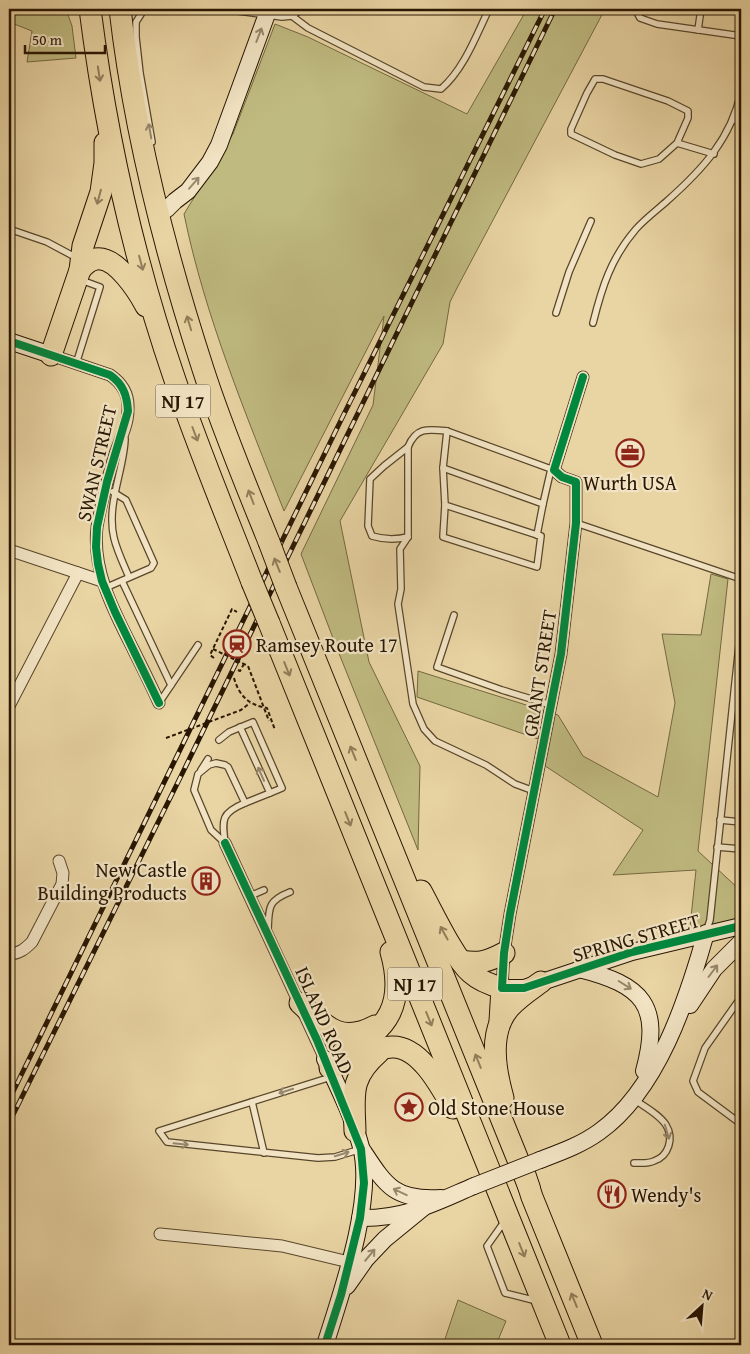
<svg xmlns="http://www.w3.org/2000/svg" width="750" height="1354" viewBox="0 0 750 1354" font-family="'Gentium Book Plus',serif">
<rect width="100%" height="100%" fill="#e9d4a3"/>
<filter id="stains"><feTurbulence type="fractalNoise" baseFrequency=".004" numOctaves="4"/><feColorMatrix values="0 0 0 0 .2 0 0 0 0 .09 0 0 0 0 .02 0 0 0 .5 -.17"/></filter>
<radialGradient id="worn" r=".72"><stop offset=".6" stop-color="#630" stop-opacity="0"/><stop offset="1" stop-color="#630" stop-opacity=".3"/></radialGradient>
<!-- green -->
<g fill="#bfba80" stroke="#746841">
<polygon points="9,9 66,9 72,26 76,58 27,62 32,31 9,22"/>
<path d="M527 9H605L458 286 450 302 443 344 340 521 369 662 420 766 418 850 336 646 301 554 373 405 384 316 284 511C246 414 205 317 184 214L233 134 275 24 308 37 467 114Z"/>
<polygon points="711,574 728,579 698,851 741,891 741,922 690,927 696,870 613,875 643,830 536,760 541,740 417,697 418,671 558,715 583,756 658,797 675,703 662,634 701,635"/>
<polygon points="458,1300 506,1321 496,1345 443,1345"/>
</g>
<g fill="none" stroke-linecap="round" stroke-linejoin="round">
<!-- lane casing -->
<g stroke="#58462a" stroke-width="8">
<g id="lane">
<polyline points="149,9 143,11 136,22 136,37 140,73 152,142"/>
<polyline points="223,9 282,17 292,16 302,9"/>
<polyline points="635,9 640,18 657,24 741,36"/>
<path d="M292 16 308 28 424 87 441 89C464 69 476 36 489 9"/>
<polyline points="698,30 701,9"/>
<polyline points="733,119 741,123"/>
<polyline points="677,143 688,118 688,111 668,101 603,79 595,79 587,93 571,129 571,134 615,155 641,164 659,159 677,143 714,154"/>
<polyline points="9,229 47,242 77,258"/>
<polyline points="556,313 569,272 591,221"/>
<path d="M593 323C602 287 611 258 636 229 645 219 657 210 667 201 702 170 731 139 741 92"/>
<polyline points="76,364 100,287 81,280"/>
<path d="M447 431C428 429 416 427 408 447V537L400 549 401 589 398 604 413 704 424 729 435 741 486 765 515 784 534 791"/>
<path d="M125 439C124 470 106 505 114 538 117 551 124 565 129 577"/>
<polyline points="443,468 445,505 537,535 543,504"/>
<polyline points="551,469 543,504 443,468 447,431 551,469 554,470"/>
<polyline points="445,505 443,537 537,567 541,536 537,535"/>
<polyline points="576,523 741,579"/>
<path d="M408 537C395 540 385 540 372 536L368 526 370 479 384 466 408 447"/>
<polyline points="739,578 741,564"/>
<polyline points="122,581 171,685"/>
<polyline points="105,588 151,568 154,563 126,500 113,492"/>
<polyline points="454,615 437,667 502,690 551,705"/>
<polyline points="159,703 198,645"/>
<polyline points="240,727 270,793 245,803"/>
<polyline points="219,740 229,732 253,722 282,788 270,793"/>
<path d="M216 763 225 765 228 767 245 803C221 813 222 819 225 843L211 830 194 790 198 774 209 765Z"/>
<polyline points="201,770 208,759"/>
<polyline points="720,820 741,822"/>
<polyline points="717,847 741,849"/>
<polyline points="250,896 264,890"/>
<path d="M268 931C269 908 267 901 290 892"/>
<polyline points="706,932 710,920 741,626"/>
<polyline points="741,997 705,1048 693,1081 698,1092 741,1124"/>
<polyline points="331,1077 159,1131 167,1142 318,1158 335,1157 361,1149"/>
<polyline points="252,1102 264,1153"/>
<path d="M634 1163C641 1163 648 1164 654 1161 669 1156 674 1138 666 1125 660 1115 645 1107 635 1100"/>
<polyline points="504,1222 487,1246 505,1293 537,1301"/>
</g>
</g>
<!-- street casing -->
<g stroke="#58462a" stroke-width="13">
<g id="street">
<path d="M51 355 110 375C122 383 129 395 128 410 128 425 120 440 115 454 108 477 101 503 97 527 92 571 114 611 133 649 142 667 151 685 159 703"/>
<polyline points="9,550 102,581"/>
<polyline points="9,706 78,573"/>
<polyline points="225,843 325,1059"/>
<path d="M9 954C19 954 25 949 32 942L62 884 63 873 59 861"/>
<polyline points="502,988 504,953 510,914 561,654 576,523 576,482 562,477 554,470 583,377"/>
<polyline points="160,1234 282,1246 349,1262"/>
</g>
</g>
<!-- secondary casing -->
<g stroke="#281602" stroke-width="18">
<g id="secondary">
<polyline points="157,214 167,209 175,201 188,191 210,162 219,145 267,14"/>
<polyline points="9,341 51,355"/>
<path d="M579 969C643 985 662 1005 644 1071"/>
<polyline points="502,988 524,988 632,952 741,926"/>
<polyline points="690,1005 714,969 741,942"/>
<path d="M363 1151C386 1186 395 1201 441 1198"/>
<path d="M540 1160C561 1152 581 1145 599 1132 658 1090 687 1000 706 933"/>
<path d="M360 1218C405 1219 434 1203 474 1186"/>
<polyline points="347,1286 366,1259 385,1239 423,1208"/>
<path d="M325 1345C341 1294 375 1199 361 1147 353 1117 338 1087 325 1059"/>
</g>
</g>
<!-- highway casing -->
<g stroke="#281602" stroke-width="23">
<g id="highway">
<path d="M90 9C106 134 134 261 175 380 198 448 226 515 252 582"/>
<path d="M120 9C134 132 165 252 203 369 222 428 246 485 269 542"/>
<path d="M80 270C84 265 89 260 96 259 116 256 138 291 146 306"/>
<polyline points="51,355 80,270 83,246 101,192 105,163 105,143"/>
<polyline points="286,587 529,1187"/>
<polyline points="269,623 560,1345"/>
<path d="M421 891C433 913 454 958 471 973 480 981 491 985 502 988L500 1021"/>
<path d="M461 961C479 964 487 962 504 953"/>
<path d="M300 1003C324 1025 340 1045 375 1026"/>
<path d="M343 1052C390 1031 405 1002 391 952"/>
<path d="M330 1068C349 1061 371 1048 392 1047 420 1046 441 1087 453 1108"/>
<path d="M503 1098C495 1069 488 1031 510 1007 519 997 530 990 541 982"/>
<path d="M355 1131C354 1095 349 1078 379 1052"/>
<polyline points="525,1175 532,1197 592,1345"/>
</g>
</g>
<!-- path -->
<g stroke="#281602" stroke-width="2" stroke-dasharray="4 2.5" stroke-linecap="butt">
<polyline points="214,658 210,655 232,609 237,612"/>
<polyline points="238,670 240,671 244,664"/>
<path d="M234 678C239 696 249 705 267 708L275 730"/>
<polyline points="166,738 241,710 250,703"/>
</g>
<!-- lane -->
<use href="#lane" stroke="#f1e3c3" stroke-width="5.5"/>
<!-- street -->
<use href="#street" stroke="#f1e3c3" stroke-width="11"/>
<!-- secondary -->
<use href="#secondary" stroke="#f1e3c3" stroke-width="16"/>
<!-- highway -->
<use href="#highway" stroke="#e9d4a3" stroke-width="21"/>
<!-- rail casing -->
<g stroke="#281602" stroke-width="5">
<g id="rail">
<polyline points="9,1100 344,414 545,9"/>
<polyline points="9,1123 182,774 555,9"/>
</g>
</g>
<!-- rail -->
<use href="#rail" stroke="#f1e3c3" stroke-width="3" stroke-dasharray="9" stroke-linecap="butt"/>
<!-- secondary-bridge casing -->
<g stroke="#281602" stroke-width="18" stroke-linecap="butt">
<polyline id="secondary-bridge" points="474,1186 540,1160"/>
</g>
<!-- highway-bridge casing -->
<g stroke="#281602" stroke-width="23" stroke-linecap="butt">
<g id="highway-bridge">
<polyline points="269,542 286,587"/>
<polyline points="252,582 269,623"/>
</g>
</g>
<!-- path-bridge -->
<polyline stroke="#281602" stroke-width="2" stroke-dasharray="4 2.5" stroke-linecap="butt" points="213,649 248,666 269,721"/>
<!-- secondary-bridge -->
<use href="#secondary-bridge" stroke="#f1e3c3" stroke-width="16"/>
<!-- highway-bridge -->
<use href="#highway-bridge" stroke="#e9d4a3" stroke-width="21"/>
<!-- cycleway casing -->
<g stroke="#f1e3c3" stroke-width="11">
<g id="cycleway">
<path d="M9 341 110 375C123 384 127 395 128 411L107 482 97 527 96 547 98 564 102 581 115 612 159 703"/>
<polyline points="583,377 554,470 562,477 576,482 576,523 561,654 510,914 504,953 502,988 524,988 632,952 741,926"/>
<polyline points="225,843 317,1040 361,1149 364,1183 360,1218 341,1295 325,1345"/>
</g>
</g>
<!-- cycleway -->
<use href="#cycleway" stroke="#00873e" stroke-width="8"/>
</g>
<!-- one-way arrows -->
<defs><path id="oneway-shaft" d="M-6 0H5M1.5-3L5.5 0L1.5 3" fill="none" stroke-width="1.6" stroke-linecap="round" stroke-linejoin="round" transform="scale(1.25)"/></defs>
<g stroke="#97876c">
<use href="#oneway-shaft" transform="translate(259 35) rotate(-69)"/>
<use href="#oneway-shaft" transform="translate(150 131) rotate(-100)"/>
<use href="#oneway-shaft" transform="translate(194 183) rotate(-49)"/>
<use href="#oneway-shaft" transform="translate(261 774) rotate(-114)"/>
<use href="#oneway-shaft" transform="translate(713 971) rotate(-53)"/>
<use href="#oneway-shaft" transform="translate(625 985) rotate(32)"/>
<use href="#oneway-shaft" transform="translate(286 1091) rotate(162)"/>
<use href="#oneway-shaft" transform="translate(667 1132) rotate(73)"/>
<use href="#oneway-shaft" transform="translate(181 1144) rotate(6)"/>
<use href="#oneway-shaft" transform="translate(342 1154) rotate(-17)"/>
<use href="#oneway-shaft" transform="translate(400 1192) rotate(-155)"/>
<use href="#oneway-shaft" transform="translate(370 1255) rotate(-50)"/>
</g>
<g stroke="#927e5b">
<use href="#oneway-shaft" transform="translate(99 74) rotate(81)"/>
<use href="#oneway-shaft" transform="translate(99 197) rotate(105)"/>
<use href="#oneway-shaft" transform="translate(141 263) rotate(75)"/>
<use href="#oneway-shaft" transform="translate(189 323) rotate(-107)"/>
<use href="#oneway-shaft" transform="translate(195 434) rotate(69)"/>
<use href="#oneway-shaft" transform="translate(251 497) rotate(-111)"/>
<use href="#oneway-shaft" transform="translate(277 565) rotate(-112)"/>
<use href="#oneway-shaft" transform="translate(287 669) rotate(68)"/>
<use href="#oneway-shaft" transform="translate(353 753) rotate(-112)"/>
<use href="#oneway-shaft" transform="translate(348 819) rotate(68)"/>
<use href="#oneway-shaft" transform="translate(444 933) rotate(-119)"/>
<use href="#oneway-shaft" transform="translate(429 1019) rotate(68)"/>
<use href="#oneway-shaft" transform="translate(478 1061) rotate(-112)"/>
<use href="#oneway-shaft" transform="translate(522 1250) rotate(68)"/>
<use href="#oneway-shaft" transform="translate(574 1300) rotate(-112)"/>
</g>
<!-- icons -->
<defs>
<g id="office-ring" transform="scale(1.4375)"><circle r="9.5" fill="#f1e3c3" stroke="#8f2418" stroke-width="1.5"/><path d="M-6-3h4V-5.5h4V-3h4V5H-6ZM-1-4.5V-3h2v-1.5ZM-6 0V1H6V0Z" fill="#8f2418"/></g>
<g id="station-ring" transform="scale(1.4375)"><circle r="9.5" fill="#f1e3c3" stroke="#8f2418" stroke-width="1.5"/><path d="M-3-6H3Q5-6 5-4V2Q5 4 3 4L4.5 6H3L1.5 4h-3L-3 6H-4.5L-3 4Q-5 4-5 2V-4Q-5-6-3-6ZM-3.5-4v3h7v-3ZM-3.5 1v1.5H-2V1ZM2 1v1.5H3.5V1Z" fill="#8f2418"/></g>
<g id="building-ring" transform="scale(1.4375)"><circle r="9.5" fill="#f1e3c3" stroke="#8f2418" stroke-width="1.5"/><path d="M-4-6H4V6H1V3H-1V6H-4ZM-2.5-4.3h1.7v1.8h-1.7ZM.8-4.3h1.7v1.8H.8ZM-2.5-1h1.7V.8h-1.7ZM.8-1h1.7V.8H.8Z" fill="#8f2418"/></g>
<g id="sight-ring" transform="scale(1.4375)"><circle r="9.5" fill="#f1e3c3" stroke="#8f2418" stroke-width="1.5"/><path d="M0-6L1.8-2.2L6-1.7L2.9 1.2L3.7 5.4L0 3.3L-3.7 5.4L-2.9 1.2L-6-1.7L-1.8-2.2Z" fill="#8f2418"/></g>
<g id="restaurant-ring" transform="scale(1.4375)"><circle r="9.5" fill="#f1e3c3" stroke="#8f2418" stroke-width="1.5"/><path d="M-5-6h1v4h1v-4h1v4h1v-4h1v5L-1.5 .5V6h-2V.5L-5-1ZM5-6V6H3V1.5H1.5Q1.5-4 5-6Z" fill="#8f2418"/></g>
</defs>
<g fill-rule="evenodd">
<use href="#office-ring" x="630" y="453"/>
<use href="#station-ring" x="237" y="644"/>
<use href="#building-ring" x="206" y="881"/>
<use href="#sight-ring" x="409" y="1107"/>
<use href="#restaurant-ring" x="612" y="1194"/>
</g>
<g text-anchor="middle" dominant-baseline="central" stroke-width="4.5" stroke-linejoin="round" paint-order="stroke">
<!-- shield labels -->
<g fill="#f1e3c3" stroke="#64543c" stroke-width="1">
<rect x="155.5" y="384.5" width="55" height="33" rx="4"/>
<rect x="387.5" y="967.5" width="55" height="33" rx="4"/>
</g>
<g font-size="19" font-weight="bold" fill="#281602">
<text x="183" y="401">NJ 17</text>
<text x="415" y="984">NJ 17</text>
</g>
<!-- street labels -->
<g font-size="20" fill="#281602" stroke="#f1e3c3">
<text transform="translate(96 463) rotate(-77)">SWAN STREET</text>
<text transform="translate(539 673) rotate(-81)">GRANT STREET</text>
<text transform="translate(636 937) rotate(-16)">SPRING STREET</text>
<text transform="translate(325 1020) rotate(66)">ISLAND ROAD</text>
</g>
<!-- poi labels -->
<g font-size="20" fill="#281602" stroke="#f1e3c3" text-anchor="start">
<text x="630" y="482" text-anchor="middle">Wurth USA</text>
<text x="256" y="644">Ramsey Route 17</text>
<text x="187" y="869" text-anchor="end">New Castle<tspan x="187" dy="23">Building Products</tspan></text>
<text x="428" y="1107">Old Stone House</text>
<text x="631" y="1194">Wendy's</text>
</g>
</g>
<!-- margin -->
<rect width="750" height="1354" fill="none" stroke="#e9d4a3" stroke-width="30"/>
<rect x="10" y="10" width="730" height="1334" fill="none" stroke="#281602" stroke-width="2.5"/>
<rect x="15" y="15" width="720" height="1324" fill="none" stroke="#281602"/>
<!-- north arrow -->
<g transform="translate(702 1306) rotate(26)" stroke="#f1e3c3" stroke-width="4" paint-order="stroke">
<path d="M0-4L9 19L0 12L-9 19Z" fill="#281602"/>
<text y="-8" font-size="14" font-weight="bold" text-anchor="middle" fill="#281602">N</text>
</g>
<!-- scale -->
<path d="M25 45v8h80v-8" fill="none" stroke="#281602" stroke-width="2.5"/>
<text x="32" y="45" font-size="15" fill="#281602" stroke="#f1e3c3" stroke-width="4" paint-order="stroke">50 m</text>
<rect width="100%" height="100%" filter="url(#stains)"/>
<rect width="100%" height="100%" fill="url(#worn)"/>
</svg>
